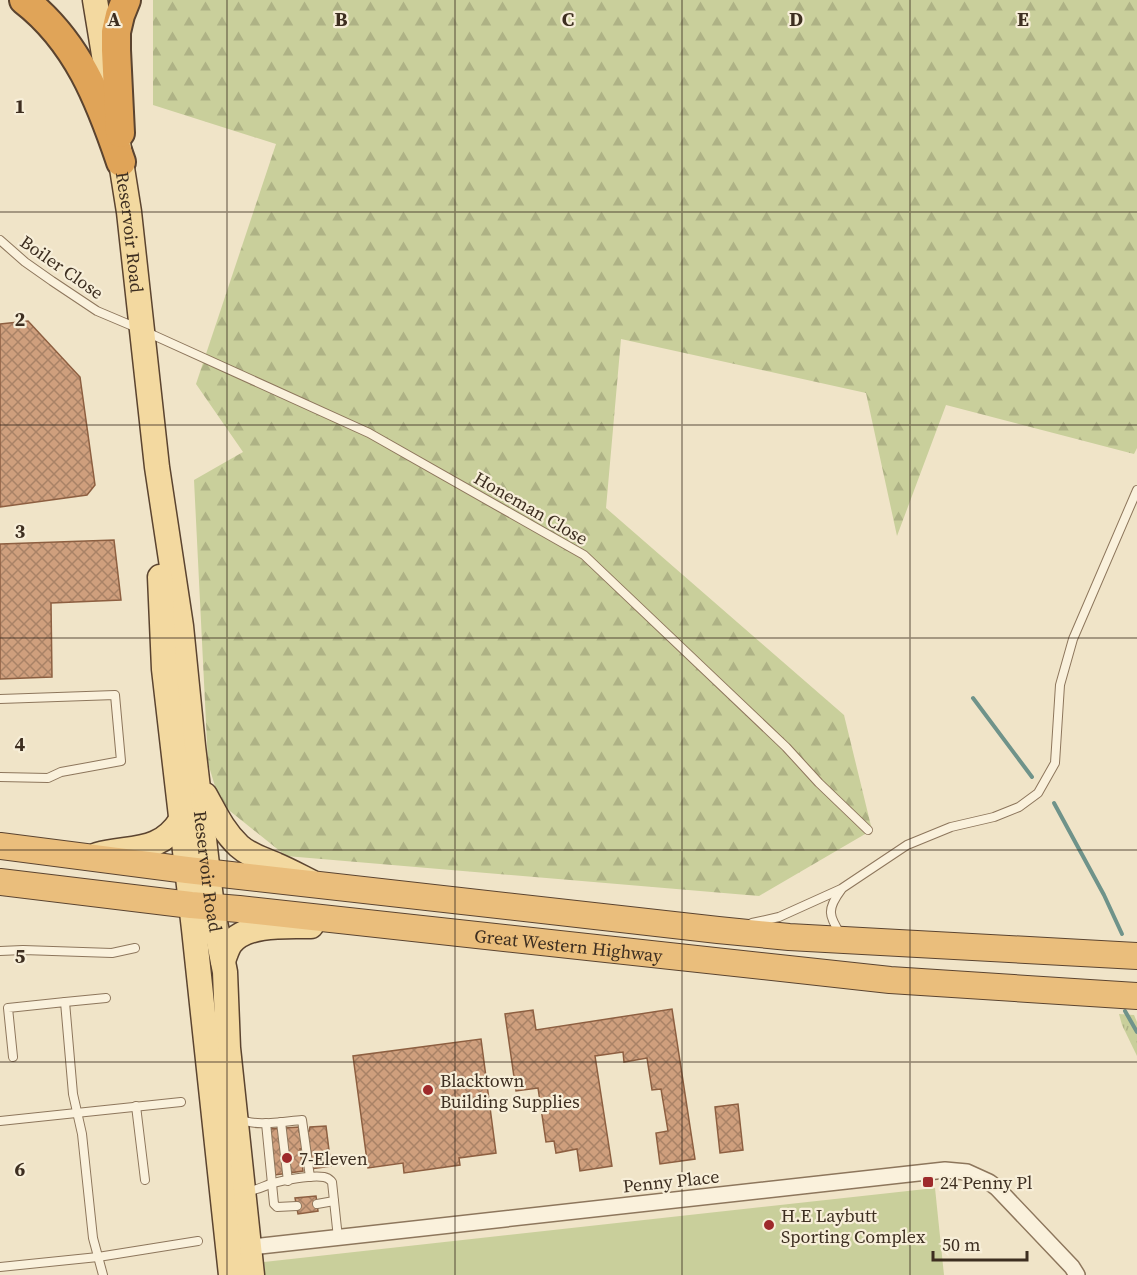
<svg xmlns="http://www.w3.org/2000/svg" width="1137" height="1275" viewBox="0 0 1137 1275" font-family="'Source Serif 4',serif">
<defs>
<pattern id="grass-tufts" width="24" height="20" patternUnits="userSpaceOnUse" patternTransform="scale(1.5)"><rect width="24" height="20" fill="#c9cf9b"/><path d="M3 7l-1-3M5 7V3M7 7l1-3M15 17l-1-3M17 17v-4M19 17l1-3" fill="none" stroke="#aeb285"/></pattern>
<pattern id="forest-firs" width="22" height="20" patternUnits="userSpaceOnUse" patternTransform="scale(1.5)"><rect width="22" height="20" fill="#c9cf9b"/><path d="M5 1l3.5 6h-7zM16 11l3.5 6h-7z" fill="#aeb285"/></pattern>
<pattern id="building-cross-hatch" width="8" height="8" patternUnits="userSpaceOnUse" patternTransform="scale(1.5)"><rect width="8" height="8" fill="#cf9f7d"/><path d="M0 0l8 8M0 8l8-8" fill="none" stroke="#a98266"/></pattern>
</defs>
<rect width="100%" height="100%" fill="#f0e4c8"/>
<!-- grass -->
<polygon fill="url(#grass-tufts)" points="1119,1014 1134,1015 1137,1022 1137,1056 1122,1025"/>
<!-- forest -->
<polygon fill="url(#forest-firs)" points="153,0 1137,0 1137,448 1134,454 946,405 897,536 866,393 621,339 606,508 844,715 872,830 759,896 286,856 220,803 208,763 194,480 243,452 196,384 276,144 153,105"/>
<!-- pitch -->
<polygon fill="#c9cf9b" points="935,1188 944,1275 265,1275 264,1262"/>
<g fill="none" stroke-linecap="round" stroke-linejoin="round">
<!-- stream -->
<g stroke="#6f938a" stroke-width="4">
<polyline points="973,698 1032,777"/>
<polyline points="1054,803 1104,895 1122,934"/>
<polyline points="1125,1011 1137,1032"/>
</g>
</g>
<!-- building -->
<g fill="url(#building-cross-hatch)" stroke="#8d5f41" stroke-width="1.5">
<polygon points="28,321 80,377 95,485 87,495 0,507 0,324"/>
<polygon points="114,540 121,600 51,603 52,677 0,679 0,544"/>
<polygon points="672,1009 695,1159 660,1164 656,1133 668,1131 661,1089 652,1090 647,1058 624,1062 623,1052 595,1056 612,1166 580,1171 577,1149 556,1153 554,1141 546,1142 538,1088 516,1091 505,1014 533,1010 536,1030"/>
<polygon points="481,1039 496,1153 459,1158 460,1165 404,1173 403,1163 368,1168 353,1056"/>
<polygon points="738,1104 743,1150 720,1153 715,1107"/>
<polygon points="326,1126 331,1166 311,1169 309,1148 300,1149 303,1171 275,1175 270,1129 299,1127 299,1132 309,1131 310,1127"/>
<polygon points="316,1196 318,1211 298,1214 295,1198"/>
</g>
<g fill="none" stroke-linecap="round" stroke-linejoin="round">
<!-- service casing -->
<g stroke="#8d765c" stroke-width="10">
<g id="service">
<polyline points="0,240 25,262 52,281 97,311 142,330 369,433 584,555 786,747 819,783 868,830"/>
<polyline points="0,699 115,695 121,761 61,772 48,778 0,777"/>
<path d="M841 890C827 909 828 915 841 935"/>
<polyline points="752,923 779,917 841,889 907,845 951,827 994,817 1019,807 1038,793 1055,763 1060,685 1073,639 1137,490"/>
<polyline points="0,951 23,950 112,953 135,948"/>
<polyline points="65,1002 106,998"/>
<polyline points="13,1057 8,1008 65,1002 73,1094 82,1134 93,1238 103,1275"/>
<polyline points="136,1106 145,1180"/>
<path d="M240 1118C252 1128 286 1121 302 1120L310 1177"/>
<polyline points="0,1121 181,1102"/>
<polyline points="281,1122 288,1181"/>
<polyline points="266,1123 274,1204 277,1207 297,1206"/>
<path d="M247 1191C255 1191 262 1187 270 1184 283 1180 311 1175 324 1177 329 1178 329 1179 332 1182L338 1238"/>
<polyline points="317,1204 334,1201"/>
<polyline points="0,1267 98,1257 198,1241"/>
</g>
</g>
<!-- minor casing -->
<g stroke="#8d765c" stroke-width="18">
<polyline id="minor" points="243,1248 945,1170 967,1172 989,1182 997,1188 1072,1267 1077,1275"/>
</g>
<!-- primary casing -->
<g stroke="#5b4430" stroke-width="27">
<g id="primary">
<polyline points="95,0 107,73"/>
<path id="s1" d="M118 143 129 212 157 467 181 626 193 746 212 907 225 972 228 1048 252 1275"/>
<polyline points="160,577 164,669 194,929 231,1275"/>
<path d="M205 795C215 813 223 831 239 846 250 856 263 859 276 865 288 870 299 876 311 882"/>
<path d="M97 855C130 846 160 854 181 820"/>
<path d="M223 961C225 955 227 949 230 944 246 923 287 926 311 926"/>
</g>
</g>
<!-- trunk casing -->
<g stroke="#5b4430" stroke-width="28">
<g id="trunk">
<polyline points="0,846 187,870 718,930 789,937 1137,956"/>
<path id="s2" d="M0 882 191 905 239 909 890 980 1137 996"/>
</g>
</g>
<!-- motorway casing -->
<g stroke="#5b4430" stroke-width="32">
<g id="motorway">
<path d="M24 0C77 41 100 100 121 162"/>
<polyline points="120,133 116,50 116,32 120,15 126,0"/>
</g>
</g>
<!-- service -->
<use href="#service" stroke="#faf1dc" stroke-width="8"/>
<!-- minor -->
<use href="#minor" stroke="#faf1dc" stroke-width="15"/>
<!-- primary -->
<use href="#primary" stroke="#f3d9a0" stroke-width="24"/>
<!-- trunk -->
<use href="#trunk" stroke="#eabe7c" stroke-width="26"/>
<!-- motorway -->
<use href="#motorway" stroke="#e0a458" stroke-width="28"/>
</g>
<!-- grid -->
<path fill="none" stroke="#3d2e20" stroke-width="1.5" stroke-opacity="0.55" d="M227 0V1275M455 0V1275M682 0V1275M910 0V1275M0 212H1137M0 425H1137M0 638H1137M0 850H1137M0 1062H1137"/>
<!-- markers -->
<g fill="#9e2a2b" stroke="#f7eed8" stroke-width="2">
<circle cx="428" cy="1090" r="6"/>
<circle cx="287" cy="1158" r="6"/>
<rect x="922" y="1176" width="12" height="12" rx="3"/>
<circle cx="769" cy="1225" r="6"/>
</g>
<g text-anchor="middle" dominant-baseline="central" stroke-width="4.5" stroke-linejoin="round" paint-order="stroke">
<!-- street labels -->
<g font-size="18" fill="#3d2e20" stroke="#f7eed8">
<text stroke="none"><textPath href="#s1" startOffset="90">Reservoir Road</textPath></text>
<text transform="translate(62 267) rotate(35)">Boiler Close</text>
<text transform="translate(531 508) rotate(30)">Honeman Close</text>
<text stroke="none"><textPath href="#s1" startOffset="734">Reservoir Road</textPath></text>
<text stroke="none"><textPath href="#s2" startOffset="572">Great Western Highway</textPath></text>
<text transform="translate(671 1181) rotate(-6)">Penny Place</text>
</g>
<!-- poi labels -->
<g font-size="18" fill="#3d2e20" stroke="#f7eed8" text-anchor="start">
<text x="440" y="1080">Blacktown<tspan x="440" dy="21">Building Supplies</tspan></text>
<text x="299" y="1158">7-Eleven</text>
<text x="940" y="1182">24 Penny Pl</text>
<text x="781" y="1215">H.E Laybutt<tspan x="781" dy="21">Sporting Complex</tspan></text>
</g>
</g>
<g font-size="20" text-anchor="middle" font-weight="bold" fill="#3d2e20" stroke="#f7eed8" stroke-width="4.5" stroke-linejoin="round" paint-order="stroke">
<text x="114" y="26">A</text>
<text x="341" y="26">B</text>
<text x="568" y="26">C</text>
<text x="796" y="26">D</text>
<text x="1023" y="26">E</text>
<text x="20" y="113">1</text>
<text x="20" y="326">2</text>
<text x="20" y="538">3</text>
<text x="20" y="751">4</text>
<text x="20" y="963">5</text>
<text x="20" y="1176">6</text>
</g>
<!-- scale -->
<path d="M933 1251v9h94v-9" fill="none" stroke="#3d2e20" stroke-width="3"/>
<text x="942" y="1251" font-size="18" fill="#3d2e20" stroke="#f7eed8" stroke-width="4.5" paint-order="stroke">50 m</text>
</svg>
